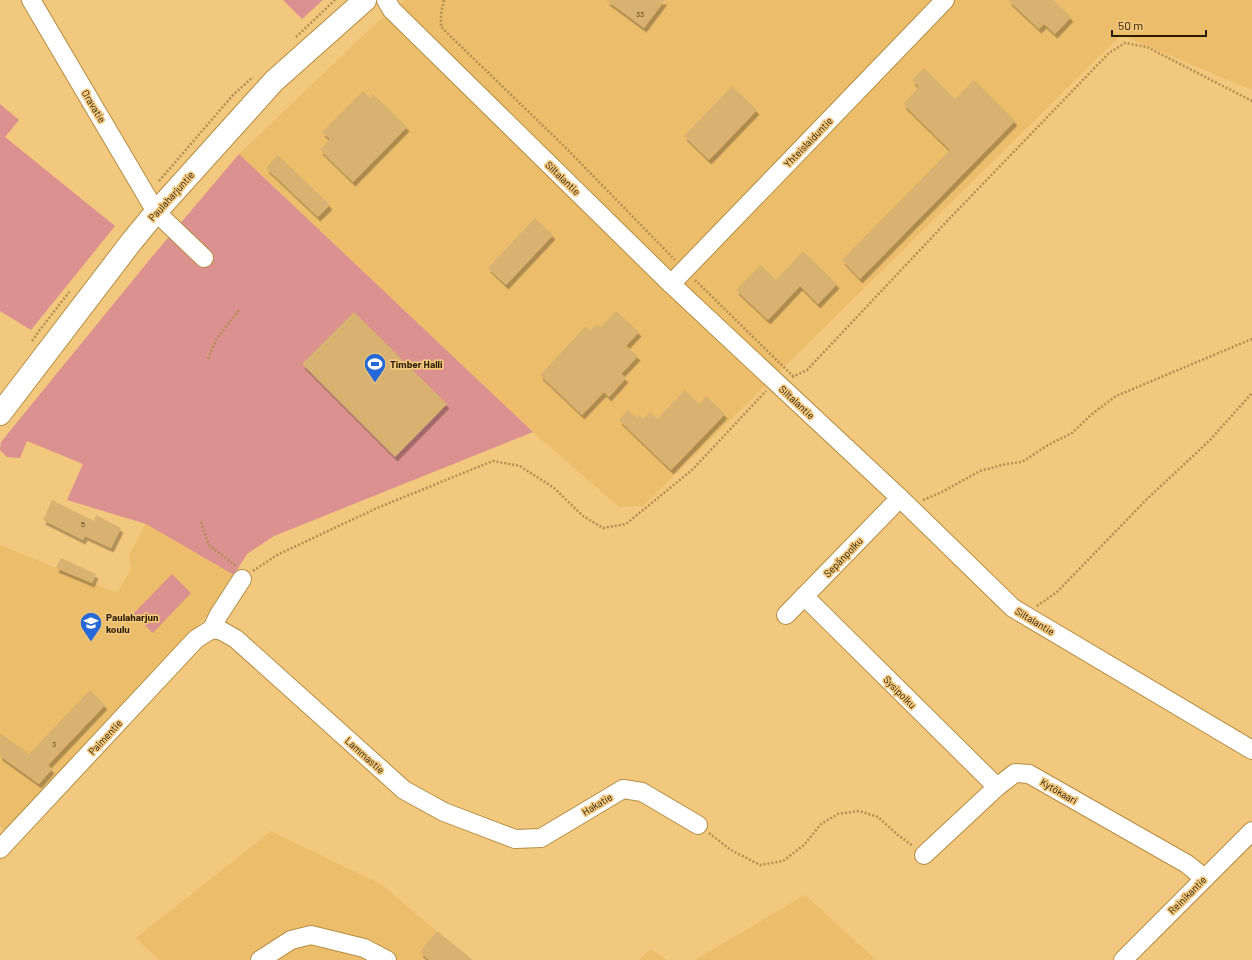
<svg xmlns="http://www.w3.org/2000/svg" width="1252" height="960" viewBox="0 0 1252 960" font-family="Barlow,sans-serif">
<defs>
<filter id="shadow"><feDropShadow dx="2.5" dy="4.5" stdDeviation="0" flood-color="#0004"/></filter>
</defs>
<rect width="100%" height="100%" fill="#f2c77e"/>
<!-- built -->
<g fill="#ecbe6c">
<polygon points="405,0 1252,0 1252,90 1121,35 643,506 619,507 533,432 239,154 369,30"/>
<polygon points="146,524 234,575 217,603 148,682 5,830 0,826 0,545 117,593 131,569 129,555"/>
<polygon points="271,831 382,885 470,960 159,960 136,938"/>
<polygon points="805,895 876,960 695,960"/>
<polygon points="650,949 667,960 639,960"/>
</g>
<!-- green -->
<g fill="#db9190">
<polygon points="283,0 323,0 302,19"/>
<polygon points="0,104 19,120 5,137 115,226 31,330 0,311"/>
<polygon points="239,154 533,432 274,536 247,554 234,575 146,524 67,500 83,464 27,441 20,458 7,457 0,450 1,442 151,258"/>
<polygon points="172,574 191,593 153,633 133,614"/>
</g>
<!-- building -->
<g fill="#d7b271" filter="url(#shadow)">
<polygon points="606,0 665,0 644,28"/>
<polygon points="1008,0 1053,0 1071,17 1055,34 1044,24 1039,29"/>
<polygon points="924,68 955,99 974,80 1015,121 860,279 842,260 950,150 903,104 919,87 912,80"/>
<polygon points="732,86 757,110 709,160 684,136"/>
<polygon points="363,91 370,98 373,94 407,127 353,182 320,150 330,139 322,132"/>
<polygon points="278,155 330,205 318,217 266,168"/>
<polygon points="535,218 553,235 506,285 488,268"/>
<polygon points="803,251 837,284 818,304 800,286 768,320 736,290 761,265 776,280"/>
<polygon points="616,311 639,332 626,346 638,356 621,374 626,378 609,397 604,392 582,415 540,375 586,326 590,331 597,324 601,327"/>
<polygon points="354,312 447,404 395,457 302,364"/>
<polygon points="685,390 699,404 706,396 725,414 671,470 619,420 628,410 637,418 639,415 643,419 650,412 657,419"/>
<polygon points="52,500 94,521 96,515 121,528 111,548 85,536 83,540 43,520"/>
<polygon points="61,558 96,574 92,583 56,568"/>
<polygon points="90,690 105,705 48,765 52,769 39,784 0,756 0,733 29,754"/>
<polygon points="437,931 473,960 429,960 420,952"/>
</g>
<g fill="none" stroke-linecap="round" stroke-linejoin="round">
<!-- minor casing -->
<g stroke="#b68d44" stroke-width="20">
<g id="minor">
<polyline points="31,0 156,212 204,258"/>
<polyline points="386,0 392,10 671,284 900,498 1013,608 1252,750"/>
<polyline points="671,284 945,0"/>
<polyline points="804,596 997,787"/>
<polyline points="786,615 900,498"/>
<polyline points="212,629 222,631 236,639 404,790 444,812 515,839 541,838 623,789 642,792 698,825"/>
<polyline points="212,629 218,616 242,579"/>
<polyline points="0,849 196,639 212,629"/>
<polyline points="924,855 997,787 1015,773 1029,774 1187,864 1204,878"/>
<polyline points="260,960 291,940 311,935 364,948 387,960"/>
<polyline points="1123,960 1252,831"/>
</g>
</g>
<!-- major casing -->
<g stroke="#b68d44" stroke-width="24">
<polyline id="major" points="0,414 132,241 156,212 274,81 365,0"/>
</g>
<!-- path -->
<g stroke="#b28f55" stroke-width="2.5" stroke-dasharray="2 2" stroke-linecap="butt">
<polyline points="444,0 441,14 441,27 566,148 675,260"/>
<polyline points="296,37 335,0"/>
<polyline points="159,181 233,95 253,77"/>
<polyline points="695,280 794,377"/>
<polyline points="32,341 39,331 70,291"/>
<polyline points="208,359 216,340 240,309"/>
<polyline points="792,377 807,370 951,217 1109,53 1125,43 1147,47 1252,101"/>
<polyline points="923,500 940,493 980,471 1006,464 1022,462 1048,445 1072,433 1092,414 1116,396 1252,339"/>
<polyline points="201,522 209,545 236,566"/>
<polyline points="253,571 277,555 377,508 493,461 520,466 554,488 583,516 603,528 626,524 692,470 766,391"/>
<polyline points="1037,606 1057,592 1146,500 1210,440 1252,393"/>
<polyline points="709,833 731,850 760,865 783,861 804,845 821,824 838,814 859,811 878,817 898,835 913,846"/>
</g>
<!-- minor -->
<use href="#minor" stroke="#fff" stroke-width="18"/>
<!-- major -->
<use href="#major" stroke="#fff" stroke-width="22"/>
</g>
<!-- icons -->
<defs>
<g id="stadium-pin" transform="scale(1.15)"><path d="M0 17L-7.5 6A9.5 9.5 0 1 1 7.5 6Z" fill="#2668d5" stroke="#f2c77e"/><path d="M0-5a6.5 5 0 1 0 0 10a6.5 5 0 1 0 0-10ZM-3.5-1.8h7v3.6h-7Z" fill="#fff"/></g>
<g id="school-pin" transform="scale(1.15)"><path d="M0 17L-7.5 6A9.5 9.5 0 1 1 7.5 6Z" fill="#2668d5" stroke="#f2c77e"/><path d="M0-5L7-2L0 1L-7-2ZM-4 1L0 2.5L4 1V4Q0 6-4 4Z" fill="#fff"/></g>
</defs>
<g fill-rule="evenodd">
<use href="#stadium-pin" x="375" y="364"/>
<use href="#school-pin" x="91" y="623"/>
</g>
<g text-anchor="middle" dominant-baseline="central" stroke-width="3.5" stroke-linejoin="round" paint-order="stroke">
<!-- number labels -->
<g font-size="8" fill="#56411c">
<text x="640" y="14">33</text>
<text x="83" y="524">5</text>
<text x="54" y="744">3</text>
</g>
<!-- street labels -->
<g font-size="10" fill="#2b1b00" stroke="#f2c77e">
<text transform="translate(94 106) rotate(59)">Oravatie</text>
<text transform="translate(808 142) rotate(-46)">Yhteislaiduntie</text>
<text transform="translate(563 178) rotate(44)">Siltalantie</text>
<text transform="translate(171 196) rotate(-48)">Paulaharjuntie</text>
<text transform="translate(797 402) rotate(43)">Siltalantie</text>
<text transform="translate(843 557) rotate(-46)">Sepänpolku</text>
<text transform="translate(1035 621) rotate(31)">Siltalantie</text>
<text transform="translate(900 692) rotate(45)">Sysipolku</text>
<text transform="translate(105 737) rotate(-47)">Paimentie</text>
<text transform="translate(365 755) rotate(42)">Lammastie</text>
<text transform="translate(1059 791) rotate(30)">Kytökaari</text>
<text transform="translate(597 804) rotate(-31)">Hakatie</text>
<text transform="translate(1187 895) rotate(-45)">Reinikantie</text>
</g>
<!-- poi labels -->
<g font-size="10" font-weight="bold" fill="#2b1b00" stroke="#f2c77e" text-anchor="start">
<text x="390" y="364">Timber Halli</text>
<text x="106" y="617">Paulaharjun<tspan x="106" dy="12">koulu</tspan></text>
</g>
</g>
<!-- scale -->
<path d="M1112 30v6h94v-6" fill="none" stroke="#2b1b00" stroke-width="2"/>
<text x="1118" y="30" font-size="12" fill="#2b1b00" stroke="#f2c77e" stroke-width="3" paint-order="stroke">50 m</text>
</svg>
